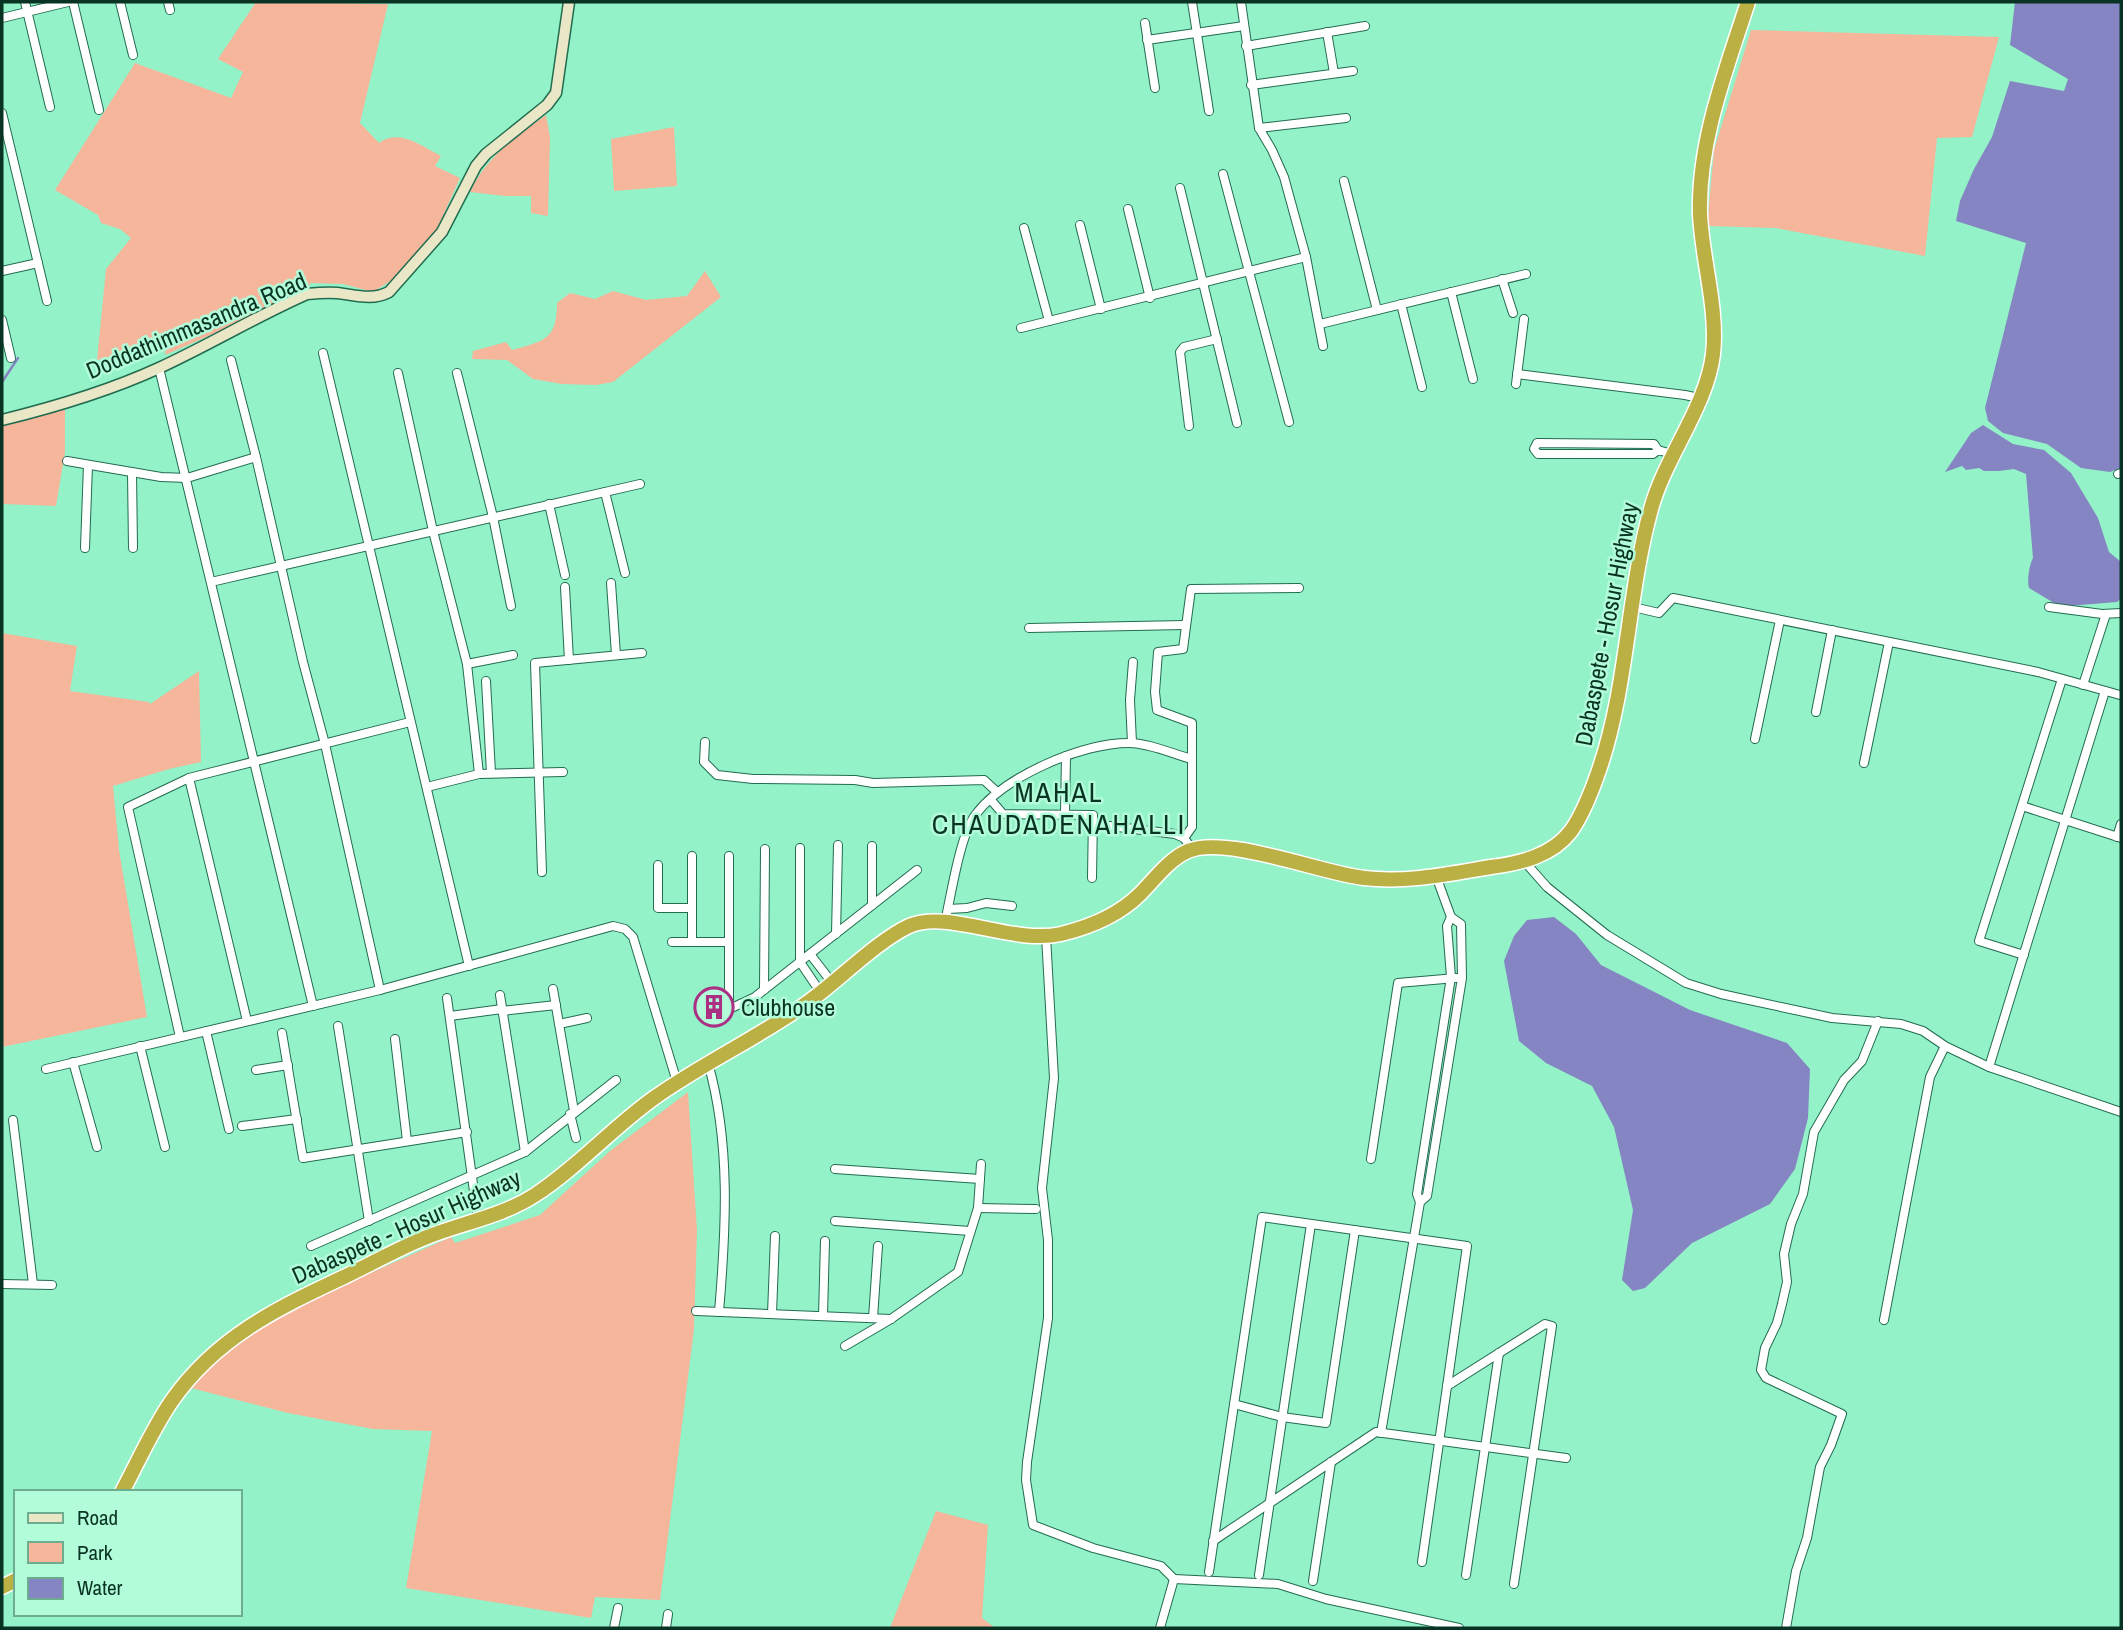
<svg xmlns="http://www.w3.org/2000/svg" width="2123" height="1630" viewBox="0 0 2123 1630" font-family="'Archivo Narrow',sans-serif">
<rect width="100%" height="100%" fill="#94f2c8"/>
<!-- green -->
<g fill="#f5b69c">
<path d="M256 2 388 4 360 123 379 143C400 128 421 146 441 156L435 166 460 178 436 231 392 280 373 292 343 284 310 283 309 287 271 304 231 326 165 355 166 344 97 360 106 269 131 238 120 229 101 223 98 215 55 190 135 63 231 98 243 72 218 59Z"/>
<polygon points="1751,30 1999,37 1972,137 1937,138 1925,256 1776,228 1707,226 1714,150"/>
<path d="M546 115 550 137 548 216 531 213V196H505L470 192C486 157 515 137 546 115Z"/>
<polygon points="674,127 677,186 614,191 611,139"/>
<path d="M705 271 721 297 613 382 596 385 562 384 533 379 507 360 472 359 473 351 506 342 512 350C544 341 557 340 557 303L570 293 595 299 613 291 646 300 687 296Z"/>
<polygon points="65,408 65,452 56,506 2,504 2,425"/>
<polygon points="2,633 77,646 70,691 149,702 150,704 199,671 201,762 169,769 113,786 119,850 147,1017 2,1047"/>
<polygon points="688,1092 697,1230 694,1329 660,1600 595,1597 591,1618 406,1588 432,1431 373,1429 288,1413 191,1388 228,1350 263,1325 330,1291 451,1237 455,1243 540,1215 610,1151"/>
<polygon points="936,1511 988,1525 982,1618 995,1628 890,1628"/>
</g>
<!-- water -->
<g fill="#8585c3">
<polygon points="2015,2 2121,2 2121,468 2110,472 2081,468 2047,444 2003,433 1988,421 1985,408 2026,243 1956,221 1960,201 1974,169 1992,137 2010,81 2064,91 2068,79 2010,45"/>
<path d="M1983 425 2013 444 2044 450 2071 473 2098 518 2109 552 2121 562V599L2117 602 2068 606 2054 603 2029 588C2027 581 2029 565 2033 558L2026 474 2014 469 1999 471H1984L1979 468 1966 470 1962 466 1945 472 1971 433Z"/>
<polygon points="1554,917 1576,934 1601,965 1690,1010 1787,1043 1810,1069 1808,1118 1795,1169 1770,1204 1692,1243 1645,1288 1633,1291 1622,1280 1633,1210 1614,1127 1592,1086 1546,1063 1519,1041 1504,961 1514,936 1527,920"/>
</g>
<g fill="none" stroke-linecap="round" stroke-linejoin="round">
<!-- stream -->
<polyline stroke="#8585c3" stroke-width="2.5" points="2,382 18,358"/>
<!-- street casing -->
<g stroke="#226c50" stroke-width="10">
<g id="street">
<polyline points="25,2 50,107"/>
<polyline points="73,2 99,110"/>
<polyline points="120,2 133,55"/>
<polyline points="168,2 170,10"/>
<polyline points="1192,2 1209,111"/>
<polyline points="1241,2 1259,128 1272,150 1284,177 1306,257 1323,346"/>
<polyline points="2,18 68,2"/>
<polyline points="1145,23 1155,88"/>
<polyline points="1327,32 1334,73"/>
<polyline points="1147,40 1244,26"/>
<polyline points="1246,46 1365,26"/>
<polyline points="1251,85 1353,71"/>
<polyline points="2,113 47,301"/>
<polyline points="1259,128 1346,118"/>
<polyline points="1223,174 1289,422"/>
<polyline points="1344,181 1377,310"/>
<polyline points="1180,188 1237,423"/>
<polyline points="1128,209 1150,298"/>
<polyline points="1080,225 1101,309"/>
<polyline points="1024,228 1049,321"/>
<polyline points="2,271 38,263"/>
<polyline points="1502,279 1513,313"/>
<polyline points="1451,292 1473,379"/>
<polyline points="1401,304 1422,387"/>
<polyline points="2,320 11,358"/>
<polyline points="1320,324 1526,274"/>
<polyline points="1021,328 1306,257"/>
<path d="M323 353C370 558 421 762 469 966"/>
<polyline points="231,360 256,457 303,662 325,744 380,990"/>
<polyline points="159,368 313,1006"/>
<polyline points="398,373 433,531 467,664 479,774"/>
<polyline points="457,373 493,517 511,606"/>
<polyline points="1517,374 1685,395 1699,398"/>
<polyline points="1516,384 1524,319"/>
<polyline points="1189,426 1180,352 1184,347 1217,339"/>
<polyline points="1658,450 1653,454 1538,454 1534,449 1537,443 1654,444 1658,450 1672,454"/>
<polyline points="67,461 161,477 187,478 256,457"/>
<polyline points="132,472 133,548"/>
<polyline points="2118,474 2121,473"/>
<polyline points="605,492 625,573"/>
<polyline points="549,504 565,575"/>
<polyline points="85,548 88,465"/>
<polyline points="211,582 640,484"/>
<polyline points="611,583 616,655"/>
<polyline points="565,587 569,660"/>
<polyline points="1633,607 1659,613 1673,598 2038,672 2120,695"/>
<polyline points="2049,607 2102,614 2121,613"/>
<polyline points="1029,628 1185,625"/>
<polyline points="467,664 513,655"/>
<polyline points="486,681 491,773"/>
<polyline points="2083,685 2106,614"/>
<polyline points="1816,712 1832,630"/>
<polyline points="1755,739 1780,620"/>
<polyline points="705,742 704,762 717,775 753,779 855,780 873,783 984,780 997,792"/>
<polyline points="1132,743 1130,700 1133,662"/>
<polyline points="1864,763 1889,642"/>
<polyline points="189,778 247,1021"/>
<polyline points="427,787 479,774 563,772"/>
<polyline points="991,800 1003,814 1093,815 1092,878"/>
<polyline points="2022,806 2121,838"/>
<polyline points="1065,814 1066,756"/>
<polyline points="1093,824 1175,834 1184,838 1192,849"/>
<polyline points="2117,837 2121,824"/>
<polyline points="1184,838 1192,827 1192,723 1157,710 1155,692 1158,652 1183,649 1191,589 1299,588"/>
<polyline points="872,846 872,905"/>
<polyline points="800,848 800,962 821,993"/>
<polyline points="1524,861 1547,887 1607,935 1686,983 1721,994 1832,1018 1901,1024 1923,1031 1945,1046 1989,1067 2121,1112"/>
<polyline points="658,865 658,908 692,908"/>
<polyline points="542,872 535,663 642,653"/>
<polyline points="948,909 967,908 986,903 1012,906"/>
<path d="M945 922C951 896 960 834 976 814 1005 776 1082 743 1129 743 1149 743 1173 754 1192 759"/>
<polyline points="836,934 838,845"/>
<polyline points="1046,936 1054,1078 1042,1188 1048,1240 1048,1318 1027,1462 1026,1480 1033,1525 1093,1548 1161,1566 1174,1579 1160,1628"/>
<polyline points="672,942 729,942"/>
<polyline points="692,942 692,856"/>
<polyline points="810,954 833,984"/>
<polyline points="2024,955 1979,941 2062,679"/>
<polyline points="553,989 574,1111"/>
<polyline points="764,990 765,849"/>
<polyline points="500,995 525,1152"/>
<polyline points="447,998 478,1220"/>
<polyline points="729,1010 729,856"/>
<polyline points="502,1011 556,1005"/>
<polyline points="723,1012 755,997 917,870"/>
<polyline points="450,1016 502,1009"/>
<polyline points="559,1024 587,1018"/>
<polyline points="338,1026 369,1221"/>
<polyline points="206,1031 229,1129"/>
<polyline points="282,1033 303,1158 467,1132"/>
<polyline points="180,1037 128,807 189,778 410,722"/>
<polyline points="395,1039 407,1141"/>
<polyline points="140,1046 165,1147"/>
<polyline points="73,1062 97,1147"/>
<path d="M708 1063C731 1143 726 1230 719 1312"/>
<polyline points="1989,1067 2105,691"/>
<polyline points="46,1069 380,990 613,926 625,929 633,937 677,1082"/>
<polyline points="256,1070 288,1065"/>
<polyline points="570,1114 576,1138"/>
<polyline points="13,1120 33,1284"/>
<polyline points="242,1126 297,1119"/>
<polyline points="1371,1159 1398,983 1456,978"/>
<polyline points="835,1169 980,1179"/>
<polyline points="1420,1202 1427,1196 1462,978 1461,924 1451,917"/>
<polyline points="978,1208 1036,1209"/>
<polyline points="835,1221 970,1231"/>
<polyline points="311,1246 525,1152 616,1080"/>
<polyline points="2,1284 52,1285"/>
<polyline points="696,1311 891,1319"/>
<polyline points="772,1314 775,1236"/>
<polyline points="823,1316 825,1241"/>
<polyline points="873,1318 878,1246"/>
<polyline points="1884,1320 1930,1077 1945,1046"/>
<polyline points="845,1346 891,1319 958,1272 978,1208 981,1164"/>
<polyline points="1447,1386 1545,1324 1552,1326 1514,1584"/>
<polyline points="1234,1404 1282,1417 1326,1423 1355,1230"/>
<polyline points="1381,1433 1420,1202 1417,1194 1451,977 1447,926 1451,917 1436,876"/>
<polyline points="1213,1541 1376,1432 1566,1458"/>
<polyline points="1209,1572 1262,1217 1467,1246 1422,1562"/>
<polyline points="1259,1575 1311,1224"/>
<polyline points="1466,1575 1499,1353"/>
<polyline points="1174,1579 1278,1584 1326,1599 1459,1628"/>
<polyline points="1313,1581 1331,1462"/>
<polyline points="614,1628 618,1608"/>
<polyline points="666,1628 668,1614"/>
<polyline points="1786,1628 1796,1571 1807,1538 1820,1467 1831,1445 1842,1414 1766,1378 1761,1370 1765,1348 1777,1323 1782,1304 1787,1282 1784,1254 1791,1224 1803,1194 1814,1132 1844,1080 1862,1061 1878,1021"/>
</g>
</g>
<!-- secondary casing -->
<g stroke="#226c50" stroke-width="13">
<path id="secondary" d="M2 420C55 407 109 391 159 368 209 345 257 316 307 294 317 293 327 292 337 293 355 295 372 301 389 292L442 232 476 166 486 154 547 105 556 93 569 2"/>
</g>
<!-- highway casing -->
<g stroke="#fff" stroke-width="17">
<g id="highway">
<path d="M122 1492C138 1462 152 1430 171 1402 216 1337 278 1308 346 1276 373 1263 399 1248 427 1237 462 1223 503 1216 535 1195 578 1167 612 1128 654 1098 703 1063 758 1038 807 1003 838 981 877 941 909 926 948 909 1013 945 1061 934 1090 927 1119 915 1140 894 1154 880 1169 859 1188 851 1227 835 1320 873 1364 878 1407 883 1449 874 1491 867 1521 863 1552 856 1571 831 1583 814 1591 793 1598 773 1628 688 1627 595 1651 509 1665 457 1707 406 1713 354 1718 308 1702 260 1700 214 1698 142 1726 70 1748 2"/>
<polyline points="2,1587 16,1580"/>
</g>
</g>
<!-- street -->
<use href="#street" stroke="#fff" stroke-width="8"/>
<!-- secondary -->
<use href="#secondary" stroke="#eae7c7" stroke-width="10"/>
<!-- highway -->
<use href="#highway" stroke="#bab043" stroke-width="14"/>
</g>
<!-- icons -->
<defs>
<g id="building-ring" transform="scale(2.0125)"><circle r="9.5" fill="#b2fcd9" stroke="#ab3083" stroke-width="1.5"/><path d="M-4-6H4V6H1V3H-1V6H-4ZM-2.5-4.3h1.7v1.8h-1.7ZM.8-4.3h1.7v1.8H.8ZM-2.5-1h1.7V.8h-1.7ZM.8-1h1.7V.8H.8Z" fill="#ab3083"/></g>
</defs>
<g fill-rule="evenodd">
<use href="#building-ring" x="714" y="1007"/>
</g>
<g text-anchor="middle" dominant-baseline="central" stroke-width="5" stroke-linejoin="round" paint-order="stroke">
<!-- street labels -->
<g font-size="24" fill="#093323" stroke="#b2fcd9">
<text transform="translate(196 325) rotate(-23)">Doddathimmasandra Road</text>
<text transform="translate(1606 624) rotate(-79)">Dabaspete - Hosur Highway</text>
<text transform="translate(406 1226) rotate(-24)">Dabaspete - Hosur Highway</text>
</g>
<!-- poi labels -->
<g font-size="24" fill="#093323" stroke="#b2fcd9" text-anchor="start">
<text x="741" y="1007">Clubhouse</text>
</g>
<!-- quarter labels -->
<g font-size="28" letter-spacing="2" fill="#093323" stroke="#b2fcd9">
<text x="1059" y="792">MAHAL<tspan x="1059" dy="32">CHAUDADENAHALLI</tspan></text>
</g>
</g>
<!-- border -->
<rect width="2123" height="1630" fill="none" stroke="#093323" stroke-width="7"/>
<!-- legend -->
<rect x="14" y="1490" width="228" height="126" fill="#b2fcd9" stroke="#6eac90" stroke-width="2"/>
<rect x="28" y="1513" width="35" height="10" fill="#eae7c7" stroke="#6eac90" stroke-width="2"/>
<text x="77" y="1525" font-size="21" fill="#093323">Road</text>
<rect x="28" y="1542" width="35" height="21" fill="#f5b69c" stroke="#6eac90" stroke-width="2"/>
<text x="77" y="1560" font-size="21" fill="#093323">Park</text>
<rect x="28" y="1578" width="35" height="21" fill="#8585c3" stroke="#6eac90" stroke-width="2"/>
<text x="77" y="1595" font-size="21" fill="#093323">Water</text>
</svg>
